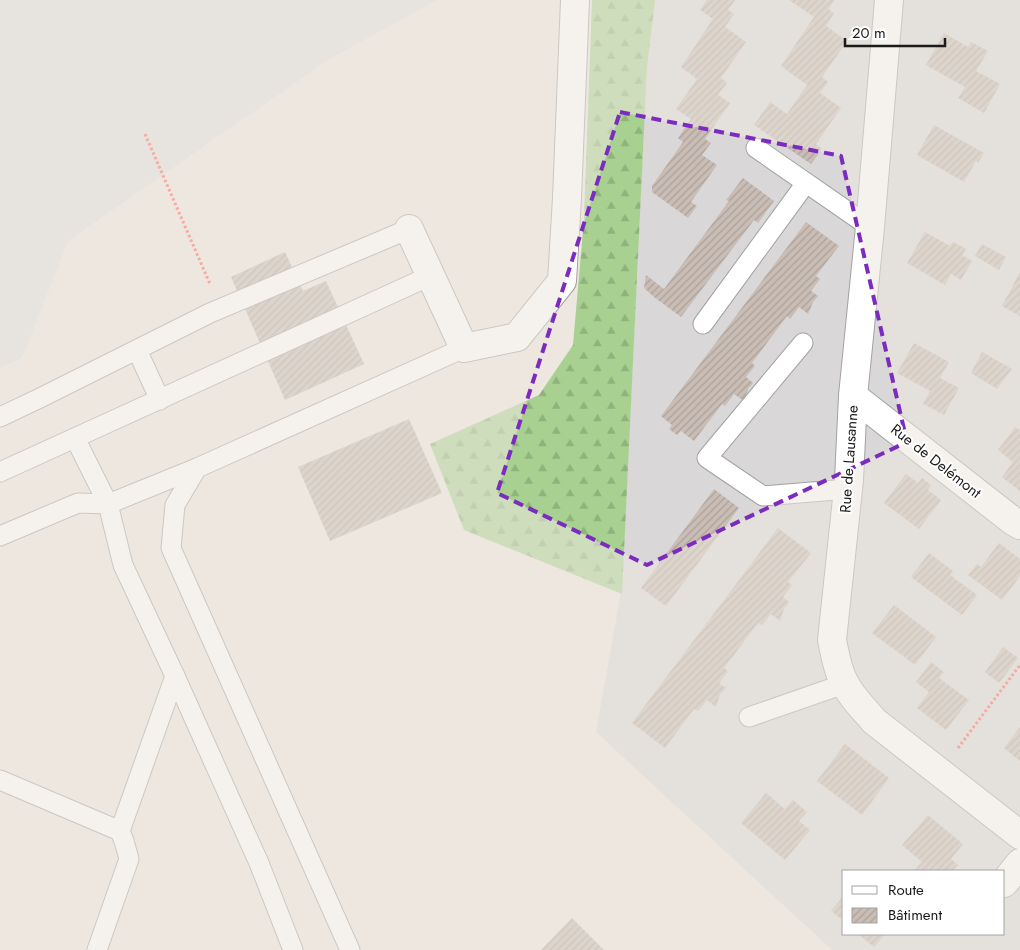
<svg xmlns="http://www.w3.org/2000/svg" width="1020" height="950" viewBox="0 0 1020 950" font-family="Jost,sans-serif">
<defs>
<pattern id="forest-firs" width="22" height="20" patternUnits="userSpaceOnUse" patternTransform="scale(1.25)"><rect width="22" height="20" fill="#a8d090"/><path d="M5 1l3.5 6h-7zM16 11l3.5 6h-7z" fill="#90b27c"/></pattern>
<pattern id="building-hatch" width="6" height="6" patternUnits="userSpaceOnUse" patternTransform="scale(1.25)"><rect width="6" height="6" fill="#c9bdb5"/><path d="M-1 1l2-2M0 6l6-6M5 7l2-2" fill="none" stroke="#aca29b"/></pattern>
</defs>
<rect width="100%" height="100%" fill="#ede7df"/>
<!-- residential -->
<path fill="#d9d7d8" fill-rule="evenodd" d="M655 0H1020V950H832L596 732 622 587 647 67ZM844 871H1004V934H844Z"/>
<!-- forest -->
<polygon fill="url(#forest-firs)" points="592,0 655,0 647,67 622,594 464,530 430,444 539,395 573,345 584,219"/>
<!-- parking -->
<polygon fill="#dfdfdf" points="0,0 437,0 328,60 68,241 22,358 0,368"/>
<!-- building -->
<g fill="url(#building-hatch)">
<polygon points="707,0 735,0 728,10 734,14 725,27 746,42 721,78 727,83 718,95 730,103 705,139 711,143 702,155 717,165 691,202 697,206 688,218 652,192 652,186 683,142 678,138 691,119 676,109 697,79 681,67 713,19 700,10"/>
<polygon points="789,0 835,0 828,9 834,13 826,26 847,41 822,77 828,82 820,93 841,108 816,144 822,149 811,164 754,125 770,102 787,114 807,85 781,66 814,17"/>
<polygon points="944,33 968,47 971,42 988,51 976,71 1000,84 984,113 958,98 965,87 926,65"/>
<polygon points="934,125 984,153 978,163 976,161 964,182 917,155"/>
<polygon points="743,178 774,201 758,223 754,220 681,317 654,297 644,288 646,275 664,289 729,201 726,200"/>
<polygon points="806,222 839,246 816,276 820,279 811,291 818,296 814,301 814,300 808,314 799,307 790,319 787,316 752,363 755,366 746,377 753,383 750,387 749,387 744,401 734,394 725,406 722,404 694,441 681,431 677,435 669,429 672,425 661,416"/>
<polygon points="925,232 950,246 953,242 966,249 962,255 972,261 961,280 951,274 945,285 907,263"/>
<polygon points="982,244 1006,257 999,270 975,256"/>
<polygon points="285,252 303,291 326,281 364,364 285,400 231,277"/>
<polygon points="1020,272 1020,316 1002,306"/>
<polygon points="914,343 949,362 940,378 959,388 944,415 923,404 930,391 897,373"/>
<polygon points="982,352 1012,369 997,389 971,373"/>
<polygon points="409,419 442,493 330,541 298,467"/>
<polygon points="1015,427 1020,430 1020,491 1002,477 1013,462 998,450"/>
<polygon points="906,474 918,483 922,478 931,485 928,490 941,500 919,529 884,503"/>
<polygon points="714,489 739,508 666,606 641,588"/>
<polygon points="778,528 811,553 788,582 792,585 783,597 789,602 786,607 785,606 780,621 771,614 762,625 758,623 724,668 728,671 719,683 724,687 727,686 722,693 721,692 716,707 707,700 698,711 694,709 665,748 632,723"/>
<polygon points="999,543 1020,559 1020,576 1002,600 968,575 977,564 981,567"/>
<polygon points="929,553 953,571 950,575 977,595 962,615 911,577"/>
<polygon points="894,605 936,637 915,665 872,633"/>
<polygon points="1003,647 1018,658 999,683 985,672"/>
<polygon points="931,662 944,672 939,678 969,700 946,730 917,708 929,692 916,682"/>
<polygon points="1020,727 1020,761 1004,748"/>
<polygon points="845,744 889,778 862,815 817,781"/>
<polygon points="766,793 785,809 793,800 807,812 799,821 810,830 785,860 741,823"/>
<polygon points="928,815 963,844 951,859 958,865 952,871 914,871 922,862 902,845"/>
<polygon points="844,895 844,921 831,911"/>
<polygon points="572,918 604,950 541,950"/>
<polygon points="858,934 885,934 874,947"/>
</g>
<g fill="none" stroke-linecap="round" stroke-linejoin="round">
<!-- service casing -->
<g stroke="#a2a2a2" stroke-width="21">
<g id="service">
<polyline points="756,148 870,227"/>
<polyline points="703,324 806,183"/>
<polyline points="803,343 707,458 763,496 848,489"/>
<polyline points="137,350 160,400"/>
<polyline points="0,417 40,398 210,313 409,229"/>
<polyline points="75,438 108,504 197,468"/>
<polyline points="0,472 430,276"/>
<polyline points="0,536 78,503 108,504 123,565 175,676 259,863 293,950"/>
<polyline points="749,717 844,684"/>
<polyline points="0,780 120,831 124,841 129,859 97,950"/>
<polyline points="120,831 175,676"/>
<polyline points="350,950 171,548 175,505 197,468 464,348"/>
</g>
</g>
<!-- minor casing -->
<g stroke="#a2a2a2" stroke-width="30">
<g id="minor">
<path d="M889 0 870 227 853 396 849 480 832 640C835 654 837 669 844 682 851 697 864 709 874 721L1020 835"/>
<polyline points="409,229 464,348 517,337 562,281 567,198 575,0"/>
<polyline points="853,396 1013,521 1020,525"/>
<polyline points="1004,883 1020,863"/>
</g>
</g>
<!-- path -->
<g stroke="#ff625e" stroke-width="3" stroke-dasharray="2.5 2.5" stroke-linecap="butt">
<polyline points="145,134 210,284"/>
<polyline points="958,748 1020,665"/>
</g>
<!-- service -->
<use href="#service" stroke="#fff" stroke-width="19"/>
<!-- minor -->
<use href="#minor" stroke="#fff" stroke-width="28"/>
</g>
<!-- marked area -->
<path d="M0 0H1020V950H0ZM620 112 841 156 907 442 647 565 497 493Z" fill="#ede7df" fill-opacity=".55" fill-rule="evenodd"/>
<path fill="none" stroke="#7b2cbf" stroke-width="4" stroke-dasharray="10 6" stroke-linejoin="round" d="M620 112 841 156 907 442 647 565 497 493Z"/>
<g text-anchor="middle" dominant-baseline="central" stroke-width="4" stroke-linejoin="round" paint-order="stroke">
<!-- street labels -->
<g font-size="15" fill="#1b1b1b" stroke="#fff">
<text transform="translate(849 459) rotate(-86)">Rue de Lausanne</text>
<text transform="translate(936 461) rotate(38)">Rue de Delémont</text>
</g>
</g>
<!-- legend -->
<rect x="842" y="870" width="162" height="65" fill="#ffffff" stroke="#a4a4a4"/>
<rect x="852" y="886" width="25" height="8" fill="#ffffff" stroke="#a4a4a4"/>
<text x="888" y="895" font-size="15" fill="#1b1b1b">Route</text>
<rect x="852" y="908" width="25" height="15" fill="url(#building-hatch)" stroke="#a4a4a4"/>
<text x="888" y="920" font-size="15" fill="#1b1b1b">Bâtiment</text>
<!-- scale -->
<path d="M845 38v8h100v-8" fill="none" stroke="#1b1b1b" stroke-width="2.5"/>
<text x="852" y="38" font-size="15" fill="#1b1b1b" stroke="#ffffff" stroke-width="4" paint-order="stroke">20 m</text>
</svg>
